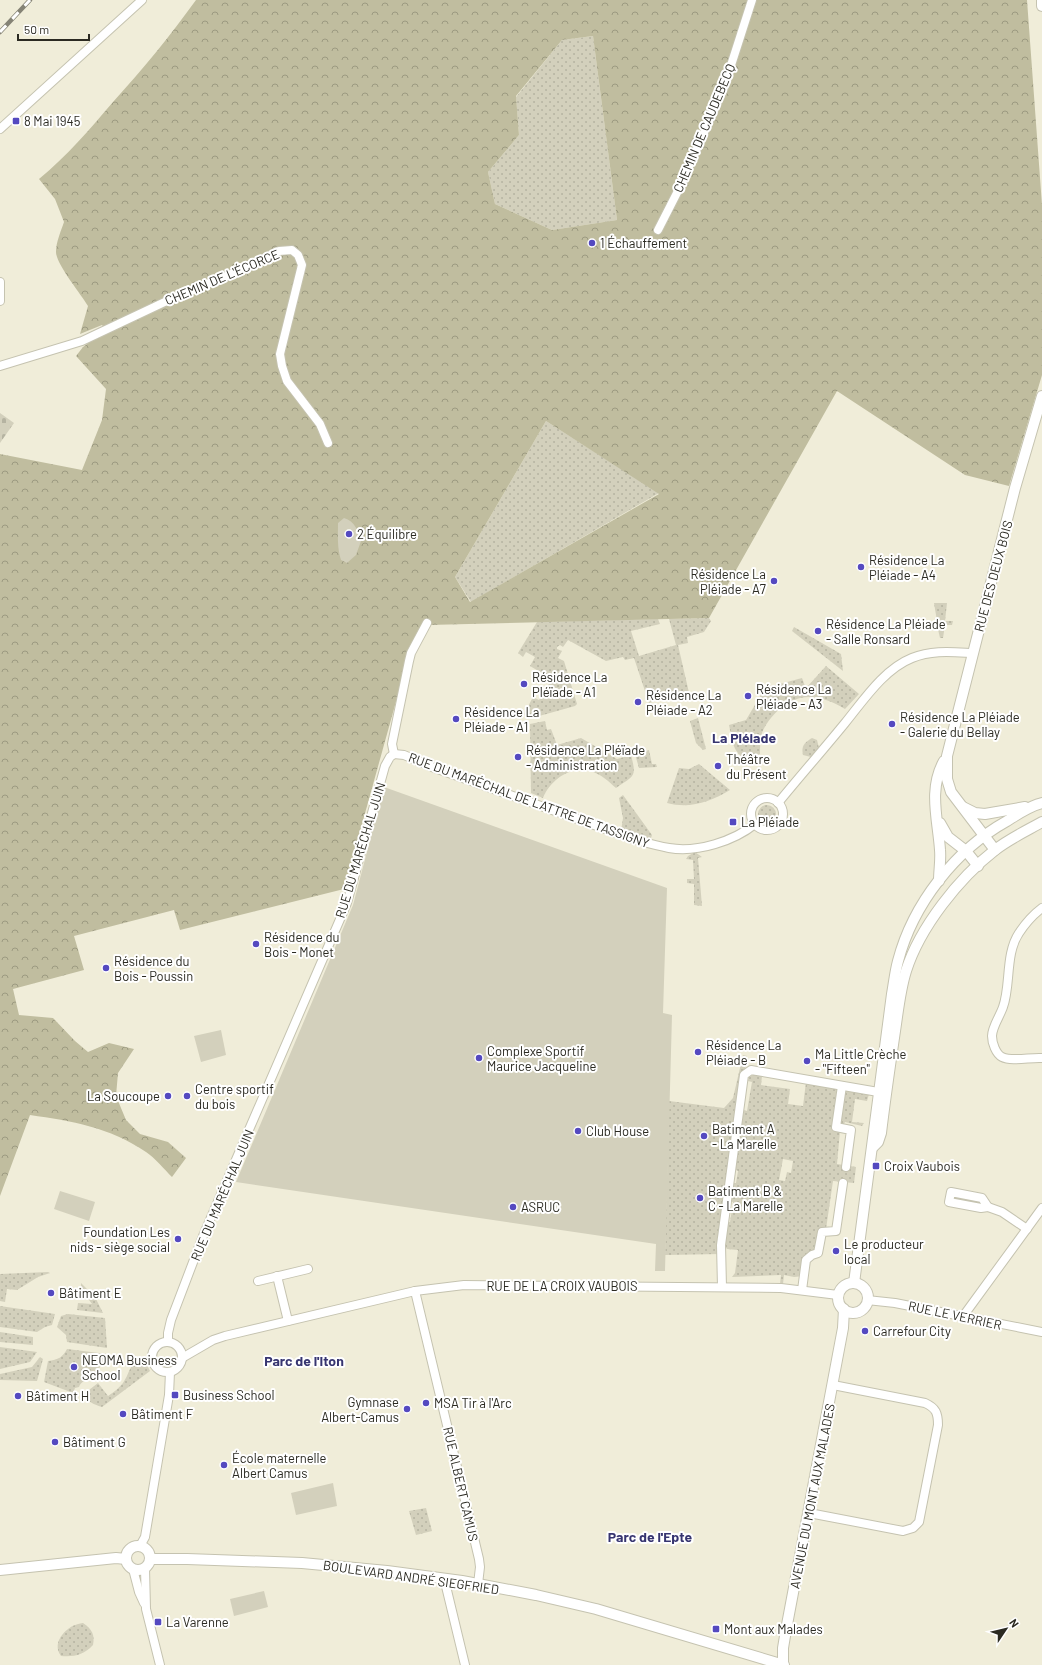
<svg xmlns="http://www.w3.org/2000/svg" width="1042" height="1665" viewBox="0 0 1042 1665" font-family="Barlow,sans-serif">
<defs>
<pattern id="grass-dots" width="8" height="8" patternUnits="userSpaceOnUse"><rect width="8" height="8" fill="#d3d0bc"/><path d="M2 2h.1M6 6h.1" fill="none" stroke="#b5b3a1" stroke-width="1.8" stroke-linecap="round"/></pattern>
<pattern id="forest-crowns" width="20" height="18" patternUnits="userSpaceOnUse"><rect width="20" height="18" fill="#c0bd9f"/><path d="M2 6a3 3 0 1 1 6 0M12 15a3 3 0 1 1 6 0" fill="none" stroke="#9c9a81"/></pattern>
<pattern id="cemetery-stones" width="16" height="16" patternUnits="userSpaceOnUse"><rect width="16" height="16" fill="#d3d0bc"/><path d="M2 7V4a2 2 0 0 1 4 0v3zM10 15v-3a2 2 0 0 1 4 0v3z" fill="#b5b3a1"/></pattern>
</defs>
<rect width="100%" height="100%" fill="#f0edd9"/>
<!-- grass -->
<g fill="url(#grass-dots)" fill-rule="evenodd">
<polygon points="593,36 617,220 552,230 495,204 488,172 519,135 516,97 562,40"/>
<polygon points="546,421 659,493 471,602 455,577"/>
<polygon points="934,603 947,603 945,621 953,621 952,625 945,625 943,638 940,638 937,625 932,625 930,627 930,621 937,621"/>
<polygon points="709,618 711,621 704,632 687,637 688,643 678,645 690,697 681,698 680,694 649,703 634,658 625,660 623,657 606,661 568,640 563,647 560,645 557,647 557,649 562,651 558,658 564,661 577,704 575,706 532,718 524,714 533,697 539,700 552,679 530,666 535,657 526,652 523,657 518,653 537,622 658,619 660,624 631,631 639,656 676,645 669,619"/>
<polygon points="794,627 841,654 843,671 792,631"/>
<path d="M826 666 859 694 845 709C835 703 822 697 810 697 790 696 769 715 762 733 760 740 760 747 760 754L745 759C732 751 732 739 729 725L746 720 765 688 802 678 805 686 806 695 807 687Z"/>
<polygon points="698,718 706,749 703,750 696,743 690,721"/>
<path d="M545 721 547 730 551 729 557 745 581 738 617 759 631 755C637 778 634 775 616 788 608 781 601 774 590 771 571 765 550 780 543 798L531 793 530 724Z"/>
<path d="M812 738 817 740 819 748 811 757 803 755C801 746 804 743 812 738Z"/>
<polygon points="649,750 652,764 656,764 657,767 639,768 635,754"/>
<path d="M699 764 730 790C710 802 690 809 667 803L679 768 689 769Z"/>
<polygon points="623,795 652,835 650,841 621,831 623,818 619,798"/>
<circle cx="767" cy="814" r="9"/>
<polygon points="695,852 702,857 698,858 702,906 694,905 694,884 687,883 687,879 694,879 693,860 686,859 688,856"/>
<polygon points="743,1055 747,1056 721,1254 665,1255 669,1101 724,1108 733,1098"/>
<path d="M755 1074 762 1076 761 1085 790 1089 788 1104 803 1106 806 1082 870 1091 867 1101 855 1099 852 1122 864 1123 862 1126 845 1122 840 1131 837 1164 856 1167 854 1183 833 1181 826 1229 822 1232 818 1253 812 1255 804 1276 794 1277 784 1275 783 1284H780L781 1275 732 1277 735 1273 738 1250 727 1249 724 1245 727 1222H730L733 1202 729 1201 732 1183H736L738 1171 734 1169 744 1110 747 1111 752 1082 748 1081 749 1077ZM783 1159 793 1161 791 1173 787 1172 785 1181 779 1180Z"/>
<polygon points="48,1272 50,1273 38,1277 17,1290 7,1289 5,1302 0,1301 0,1274"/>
<polygon points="81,1283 95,1297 103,1313 77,1310 78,1303 92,1304 81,1289"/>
<polygon points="0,1306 55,1314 52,1325 45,1327 37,1332 0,1327"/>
<polygon points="68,1314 105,1318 107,1348 67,1342 66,1335 57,1327 61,1316"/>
<polygon points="0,1332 33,1337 33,1345 0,1342"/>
<polygon points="0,1347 37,1352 30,1362 0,1369"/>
<path d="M67 1349 107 1354C102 1363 99 1371 91 1378 86 1381 81 1381 79 1387L75 1388 73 1393 44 1382 48 1361C58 1360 63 1357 67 1349Z"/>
<polygon points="40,1357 43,1359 37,1381 0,1380 0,1374 32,1367"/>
<path d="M147 1360 146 1363 150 1371 102 1407C93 1404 87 1402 85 1393L98 1383 108 1396C114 1392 119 1388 123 1383 132 1370 128 1361 147 1360Z"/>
<polygon points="426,1508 432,1531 416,1535 409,1511"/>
<path d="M83 1623C92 1629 95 1635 93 1645 84 1655 74 1657 61 1656 50 1642 68 1624 83 1623Z"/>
</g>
<!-- forest -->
<path fill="url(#forest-crowns)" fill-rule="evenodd" d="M196 0H1027L1042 205V375L1009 486 965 475 837 391 709 618 428 625 402 680 344 889 180 930 174 910 74 936 84 970 13 989 19 1015 53 1018 75 1041 88 1052 109 1043 134 1049 118 1073 116 1096 126 1120 140 1134 168 1142 186 1158 172 1177C164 1169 155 1158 146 1152 109 1127 72 1121 30 1115L0 1196V454L82 470 102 420 106 389 76 356 83 347 106 330 102 325 80 334 88 306C81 294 56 264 56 252 56 242 61 231 64 222L55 199 39 179C67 156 90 129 113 102 143 69 170 36 196 0ZM593 36 617 220 552 230 495 204 488 172 519 135 516 96 562 40ZM546 421 659 494 470 602 455 577Z"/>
<!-- cemetery -->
<polygon fill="url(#cemetery-stones)" points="0,413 14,423 0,443"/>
<!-- pitch -->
<g fill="#d3d0bc">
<path d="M344 518C355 521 358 531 361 541L356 555 347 563 341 560C337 548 338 535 338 523Z"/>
<polygon points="384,787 667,888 663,1013 672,1015 665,1271 655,1271 656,1244 236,1182 353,905"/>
<polygon points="221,1030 226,1055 201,1062 194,1036"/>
<polygon points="60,1191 95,1202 89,1221 54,1209"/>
<polygon points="333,1483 337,1506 296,1515 291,1493"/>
<polygon points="264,1591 268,1607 234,1616 230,1599"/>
</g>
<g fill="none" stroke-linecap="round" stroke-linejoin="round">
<!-- minor casing -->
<g stroke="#c5c3b0" stroke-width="10">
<g id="minor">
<polyline points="0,129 142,0"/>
<polyline points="658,230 681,185 724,87 752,0"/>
<polyline points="0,282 0,301"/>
<polyline points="0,366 82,341 171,299 241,270 279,251 292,250 298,255 302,265 280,354 282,366 287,381 320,424 328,443"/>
<path d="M394 754 404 755 432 767 636 840C647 843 658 846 669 848 697 853 734 841 755 824"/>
<polyline points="394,754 392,744 409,661 411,653 427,623"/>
<circle cx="767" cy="814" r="16"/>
<path d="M778 803C800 776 823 750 845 723 863 701 884 669 912 658 932 650 951 652 972 653"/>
<path d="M1042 908C1034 914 1025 924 1019 933 1005 954 1011 985 1003 1007 1000 1016 992 1027 992 1036 992 1043 996 1054 1002 1057 1012 1062 1031 1057 1042 1058"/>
<polyline points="842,1086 836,1127 851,1130 846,1167"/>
<polygon points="951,1192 982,1198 988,1207 981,1208 949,1202"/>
<polyline points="988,1207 1002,1212 1027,1229"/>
<polyline points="277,1276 288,1321"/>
<polyline points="258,1281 308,1269"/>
<polyline points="722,1287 721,1245 744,1075 751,1070 884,1093"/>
<polyline points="802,1290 806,1260 812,1255 818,1253 822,1232 836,1231 843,1183"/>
<polyline points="415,1291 479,1559 480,1567 478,1584"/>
<polyline points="867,1300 895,1303 1042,1332"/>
<polyline points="964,1315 1042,1208"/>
<polyline points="168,1341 168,1333 171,1320 203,1236 347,903 385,766 390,757 394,754"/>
<circle cx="167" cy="1357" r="15"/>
<polyline points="182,1358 213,1340 225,1336 415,1291 464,1285 781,1288 838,1295"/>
<path d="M809 1513 903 1531 913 1528 919 1522 938 1425C938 1413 936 1408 925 1403L833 1385"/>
<polyline points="140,1546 145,1537 169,1395 170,1372"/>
<polyline points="145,1568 146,1609 160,1665"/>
<polyline points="133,1569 139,1592 144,1603"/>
<polyline points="444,1578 465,1665"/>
</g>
</g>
<!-- tertiary casing -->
<g stroke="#c5c3b0" stroke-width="12">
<g id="tertiary">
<polyline points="1042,0 1042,6"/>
<polyline points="963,807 975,813 985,814 1025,807"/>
<polyline points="940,823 948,837 966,851 978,866"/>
<polyline points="995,850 951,792 947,779 947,756 1015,488 1042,396"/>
<path d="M939 881C939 870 941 860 940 850 938 820 928 789 944 761"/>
<path d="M873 1147 878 1142 881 1133C885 1099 890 1065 895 1031 898 1011 900 990 906 971 920 927 959 878 995 850 1009 839 1026 831 1042 822"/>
<path d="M854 1283 892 994C894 983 895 972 898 961 913 904 955 850 1007 821 1018 814 1029 806 1042 803"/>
<circle cx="853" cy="1298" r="15"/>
<circle cx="138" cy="1558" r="12"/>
<polyline points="150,1559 187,1559 302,1563 387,1571 462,1581 536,1595 596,1609 784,1665"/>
<polyline points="0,1570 116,1558 126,1559"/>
<polyline points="783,1665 783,1648 786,1630 843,1328 844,1309"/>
</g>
</g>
<!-- minor -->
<use href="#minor" stroke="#fff" stroke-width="8"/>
<!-- tertiary -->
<use href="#tertiary" stroke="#fff" stroke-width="10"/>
<!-- rail casing -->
<g stroke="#858375" stroke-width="4.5">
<polyline id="rail" points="0,32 30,0"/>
</g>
<!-- rail -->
<use href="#rail" stroke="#fff" stroke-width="3" stroke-dasharray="9" stroke-linecap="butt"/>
</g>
<!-- markers -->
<g fill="#5449c0" stroke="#fff" stroke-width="1.5">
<rect x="12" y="117" width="8" height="8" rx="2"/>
<circle cx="592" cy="243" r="4"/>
<circle cx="349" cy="534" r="4"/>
<circle cx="861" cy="567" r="4"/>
<circle cx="774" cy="581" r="4"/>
<circle cx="818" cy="631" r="4"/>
<circle cx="524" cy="684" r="4"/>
<circle cx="748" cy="696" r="4"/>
<circle cx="638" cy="702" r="4"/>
<circle cx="456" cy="719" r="4"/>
<circle cx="892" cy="724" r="4"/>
<circle cx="518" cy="757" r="4"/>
<circle cx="718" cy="766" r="4"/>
<rect x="729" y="818" width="8" height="8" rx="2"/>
<circle cx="256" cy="944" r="4"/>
<circle cx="106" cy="968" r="4"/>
<circle cx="698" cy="1052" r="4"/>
<circle cx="479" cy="1058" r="4"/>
<circle cx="807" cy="1061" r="4"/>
<circle cx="168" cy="1096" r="4"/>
<circle cx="187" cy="1096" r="4"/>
<circle cx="578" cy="1131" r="4"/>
<circle cx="704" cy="1136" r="4"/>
<rect x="872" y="1162" width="8" height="8" rx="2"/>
<circle cx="700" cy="1198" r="4"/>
<circle cx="513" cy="1207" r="4"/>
<circle cx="178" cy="1239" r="4"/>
<circle cx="836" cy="1251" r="4"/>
<circle cx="51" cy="1293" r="4"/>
<circle cx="865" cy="1331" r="4"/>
<circle cx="74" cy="1367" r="4"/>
<rect x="171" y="1391" width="8" height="8" rx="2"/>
<circle cx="18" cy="1396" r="4"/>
<circle cx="426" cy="1403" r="4"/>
<circle cx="407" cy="1409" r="4"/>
<circle cx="123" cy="1414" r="4"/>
<circle cx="55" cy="1442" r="4"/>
<circle cx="224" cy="1465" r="4"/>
<rect x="154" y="1618" width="8" height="8" rx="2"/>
<rect x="712" y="1625" width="8" height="8" rx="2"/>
</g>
<g text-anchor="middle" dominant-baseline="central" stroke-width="4" stroke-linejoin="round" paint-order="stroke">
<!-- poi labels -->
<g font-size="13" fill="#2b2a22" stroke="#fff" text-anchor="start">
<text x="24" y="121">8 Mai 1945</text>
<text x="600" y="243">1 Échauffement</text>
<text x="357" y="534">2 Équilibre</text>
<text x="869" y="560">Résidence La<tspan x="869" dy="15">Pléiade - A4</tspan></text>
<text x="766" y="574" text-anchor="end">Résidence La<tspan x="766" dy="15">Pléiade - A7</tspan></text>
<text x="826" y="624">Résidence La Pléiade<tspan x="826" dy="15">- Salle Ronsard</tspan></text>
<text x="532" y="677">Résidence La<tspan x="532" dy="15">Pléïade - A1</tspan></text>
<text x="756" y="689">Résidence La<tspan x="756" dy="15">Pléiade - A3</tspan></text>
<text x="646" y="695">Résidence La<tspan x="646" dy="15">Pléiade - A2</tspan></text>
<text x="464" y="712">Résidence La<tspan x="464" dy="15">Pléiade - A1</tspan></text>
<text x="900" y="717">Résidence La Pléiade<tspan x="900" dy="15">- Galerie du Bellay</tspan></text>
<text x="526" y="750">Résidence La Pléïade<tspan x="526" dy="15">- Administration</tspan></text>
<text x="726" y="759">Théâtre<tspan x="726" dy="15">du Présent</tspan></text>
<text x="741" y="822">La Pléiade</text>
<text x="264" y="937">Résidence du<tspan x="264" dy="15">Bois - Monet</tspan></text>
<text x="114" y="961">Résidence du<tspan x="114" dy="15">Bois - Poussin</tspan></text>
<text x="706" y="1045">Résidence La<tspan x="706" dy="15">Pléiade - B</tspan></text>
<text x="487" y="1051">Complexe Sportif<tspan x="487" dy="15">Maurice Jacqueline</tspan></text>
<text x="815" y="1054">Ma Little Crèche<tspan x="815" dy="15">- "Fifteen"</tspan></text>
<text x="195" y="1089">Centre sportif<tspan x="195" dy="15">du bois</tspan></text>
<text x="160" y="1096" text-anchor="end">La Soucoupe</text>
<text x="712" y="1129">Batiment A<tspan x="712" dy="15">- La Marelle</tspan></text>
<text x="586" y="1131">Club House</text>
<text x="884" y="1166">Croix Vaubois</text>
<text x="708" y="1191">Batiment B &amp;<tspan x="708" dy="15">C - La Marelle</tspan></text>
<text x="521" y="1207">ASRUC</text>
<text x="170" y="1232" text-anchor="end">Foundation Les<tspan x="170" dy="15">nids - siège social</tspan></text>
<text x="844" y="1244">Le producteur<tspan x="844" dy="15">local</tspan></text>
<text x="59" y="1293">Bâtiment E</text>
<text x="873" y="1331">Carrefour City</text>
<text x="82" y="1360">NEOMA Business<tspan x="82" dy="15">School</tspan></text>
<text x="183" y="1395">Business School</text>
<text x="26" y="1396">Bâtiment H</text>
<text x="399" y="1402" text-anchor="end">Gymnase<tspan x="399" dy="15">Albert-Camus</tspan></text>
<text x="434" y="1403">MSA Tir à l'Arc</text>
<text x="131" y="1414">Bâtiment F</text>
<text x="63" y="1442">Bâtiment G</text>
<text x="232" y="1458">École maternelle<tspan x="232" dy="15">Albert Camus</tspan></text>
<text x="166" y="1622">La Varenne</text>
<text x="724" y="1629">Mont aux Malades</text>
</g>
<!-- street labels -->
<g font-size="13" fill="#2b2a22" stroke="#fff">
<text transform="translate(704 128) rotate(-67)">CHEMIN DE CAUDEBECQ</text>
<text transform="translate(222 277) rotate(-23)">CHEMIN DE L'ÉCORCE</text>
<text transform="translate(993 576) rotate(-75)">RUE DES DEUX BOIS</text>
<text transform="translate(529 800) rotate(20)">RUE DU MARÉCHAL DE LATTRE DE TASSIGNY</text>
<text transform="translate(360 850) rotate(-73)">RUE DU MARÉCHAL JUIN</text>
<text transform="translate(222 1195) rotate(-67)">RUE DU MARÉCHAL JUIN</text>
<text x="562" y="1286">RUE DE LA CROIX VAUBOIS</text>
<text transform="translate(955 1315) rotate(12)">RUE LE VERRIER</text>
<text transform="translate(461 1484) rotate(77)">RUE ALBERT CAMUS</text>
<text transform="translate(812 1496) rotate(-79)">AVENUE DU MONT AUX MALADES</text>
<text transform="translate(411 1577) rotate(8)">BOULEVARD ANDRÉ SIEGFRIED</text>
</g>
<!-- neighbourhood labels -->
<g font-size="14" font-weight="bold" fill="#373570" stroke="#fff">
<text x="744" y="737">La Pléiade</text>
<text x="304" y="1360">Parc de l'Iton</text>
<text x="650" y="1536">Parc de l'Epte</text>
</g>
</g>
<!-- north arrow -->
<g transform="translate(1006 1629) rotate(55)" stroke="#ffffff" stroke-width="3" paint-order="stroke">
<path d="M0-3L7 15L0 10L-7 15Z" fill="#2b2a22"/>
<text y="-6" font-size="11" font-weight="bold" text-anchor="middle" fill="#2b2a22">N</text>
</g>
<!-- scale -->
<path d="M18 34v6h71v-6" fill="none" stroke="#2b2a22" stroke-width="2"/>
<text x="24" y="34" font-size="12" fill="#2b2a22" stroke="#ffffff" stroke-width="3" paint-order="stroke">50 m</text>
</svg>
